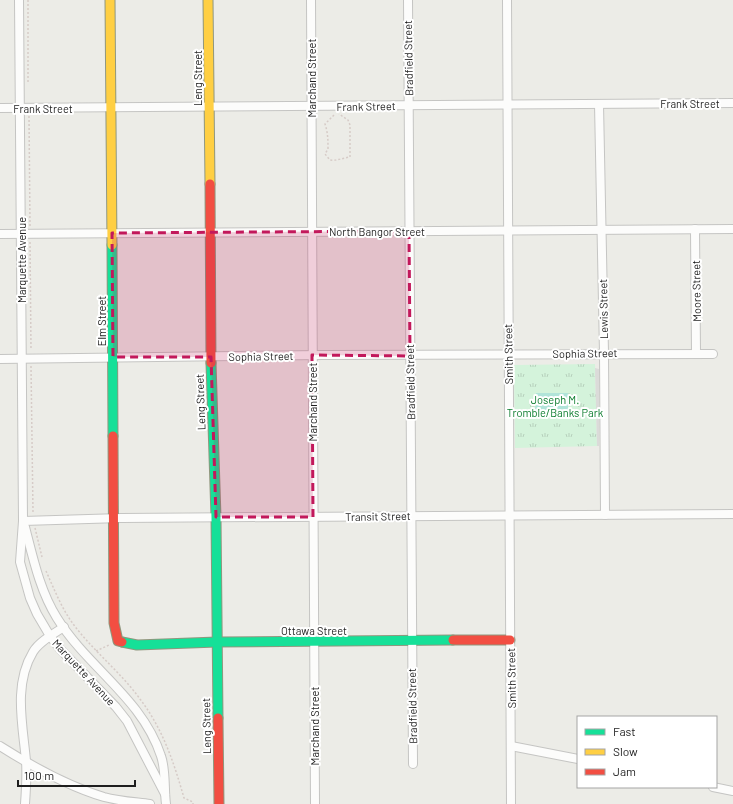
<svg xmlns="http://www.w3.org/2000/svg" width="733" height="804" viewBox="0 0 733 804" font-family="Barlow,sans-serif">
<defs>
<pattern id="park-tufts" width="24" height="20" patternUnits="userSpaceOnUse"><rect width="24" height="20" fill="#d4f3db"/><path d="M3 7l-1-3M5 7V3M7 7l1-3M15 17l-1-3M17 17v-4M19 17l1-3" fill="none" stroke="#b6d0bc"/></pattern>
</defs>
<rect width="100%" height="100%" fill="#ecece7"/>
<!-- park -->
<polygon fill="url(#park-tufts)" points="595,364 597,446 515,448 514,365"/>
<!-- pitch -->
<polygon fill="#b1e4d9" points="536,393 568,393 568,413 535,413"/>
<!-- parking -->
<polygon fill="#dbdbd9" points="595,368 599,369 599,446 597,446"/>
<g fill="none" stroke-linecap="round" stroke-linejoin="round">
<!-- street casing -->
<g stroke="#c5c5c3" stroke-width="10">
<g id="street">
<polyline points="19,0 23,521 20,562 30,598 37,614 50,636 60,649 116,707 127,721 165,794"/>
<polyline points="311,0 315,804"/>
<polyline points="408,0 413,764"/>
<polyline points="507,0 511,804"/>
<polyline points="599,104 604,353 605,515"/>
<polyline points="0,108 733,103"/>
<polyline points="695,229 696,353"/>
<polyline points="0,234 733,229"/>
<polyline points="0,359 323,355 713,354"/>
<polyline points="23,521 121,518 733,514"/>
<path d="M25 527C33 558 40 591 57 618 88 668 142 698 161 756 166 770 164 789 166 804"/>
<path d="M0 746C33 767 67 786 104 797 119 801 135 802 150 804"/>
<polyline points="511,746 578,759"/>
<polyline points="713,787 733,791"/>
<path d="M25 804C26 790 27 775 26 761 23 726 13 685 33 652 39 642 53 634 64 627"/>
</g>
</g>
<!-- fast casing -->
<g stroke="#90977e" stroke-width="11">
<g id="fast">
<polyline points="112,245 113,436"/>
<polyline points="211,363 216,517 218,718"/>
<polyline points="122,642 137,645 217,642 453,640"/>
</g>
</g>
<!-- slow casing -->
<g stroke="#90977e" stroke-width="11">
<g id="slow">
<polyline points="110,0 112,245"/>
<polyline points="208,0 210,184"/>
</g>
</g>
<!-- jam casing -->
<g stroke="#90977e" stroke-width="11">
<g id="jam">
<polyline points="210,184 211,363"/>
<polyline points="113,436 114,623 118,641 122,642"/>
<polyline points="453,640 510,640"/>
<polyline points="218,718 219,804"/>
</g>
</g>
<!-- path -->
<g stroke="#d6cbc7" stroke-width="1.5" stroke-dasharray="2 2" stroke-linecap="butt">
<polyline points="28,0 28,84"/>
<path d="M334 115 325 124C328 133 328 140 328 149L325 154 330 160C336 161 343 158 350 157V125L348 120 339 114"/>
<polyline points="29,116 30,226"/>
<polyline points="30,242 31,350"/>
<polyline points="31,366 33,512"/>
<polyline points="35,528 42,557"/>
<path d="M46 571C55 591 63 612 77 629 97 654 122 674 140 699 163 729 174 763 184 798L193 802V804"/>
<polyline points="96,651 109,645"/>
</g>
<!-- street -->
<use href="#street" stroke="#fcfcfb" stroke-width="8"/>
<!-- fast -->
<use href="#fast" stroke="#16e098" stroke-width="9"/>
<!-- slow -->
<use href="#slow" stroke="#ffcf43" stroke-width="9"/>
<!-- jam -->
<use href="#jam" stroke="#f24e42" stroke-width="9"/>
</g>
<!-- marked area -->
<path fill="#c2185b" fill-opacity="0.2" stroke="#c2185b" stroke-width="3" stroke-dasharray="8 5" stroke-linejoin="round" d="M409 231 410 356 312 355 313 517H216L211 357H113L112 233Z"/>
<g text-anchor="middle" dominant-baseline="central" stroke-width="4" stroke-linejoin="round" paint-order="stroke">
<!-- street labels -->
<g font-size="11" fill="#1e1e1e" stroke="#fff">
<text transform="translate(408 58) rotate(-91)">Bradfield Street</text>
<text transform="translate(197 78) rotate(-90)">Leng Street</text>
<text transform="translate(311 78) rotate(-90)">Marchand Street</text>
<text x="690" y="103">Frank Street</text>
<text transform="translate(366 106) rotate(-1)">Frank Street</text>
<text x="43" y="108">Frank Street</text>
<text x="377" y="231">North Bangor Street</text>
<text transform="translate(21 260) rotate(-90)">Marquette Avenue</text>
<text transform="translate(696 291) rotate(-91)">Moore Street</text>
<text transform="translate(603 309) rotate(-91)">Lewis Street</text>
<text transform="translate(101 321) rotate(-90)">Elm Street</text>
<text transform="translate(585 353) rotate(-1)">Sophia Street</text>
<text transform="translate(508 354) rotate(-91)">Smith Street</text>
<text transform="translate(261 356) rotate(-1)">Sophia Street</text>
<text transform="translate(410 382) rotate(-91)">Bradfield Street</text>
<text transform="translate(200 402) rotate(-92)">Leng Street</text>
<text transform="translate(312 402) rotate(-90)">Marchand Street</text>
<text transform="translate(378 516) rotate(-1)">Transit Street</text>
<text x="314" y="630">Ottawa Street</text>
<text transform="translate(84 672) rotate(47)">Marquette Avenue</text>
<text transform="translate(511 678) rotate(-91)">Smith Street</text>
<text transform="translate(412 706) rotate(-91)">Bradfield Street</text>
<text transform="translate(206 726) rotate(-91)">Leng Street</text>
<text transform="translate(314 726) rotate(-90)">Marchand Street</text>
</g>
<!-- park labels -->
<g font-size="11" fill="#0b7c2d" stroke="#fff">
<text x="555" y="399">Joseph M.<tspan x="555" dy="13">Tromble/Banks Park</tspan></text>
</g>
</g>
<!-- legend -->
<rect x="577" y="716" width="140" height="72" fill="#ffffff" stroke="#a5a5a5"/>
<rect x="585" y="729" width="20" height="6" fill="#16e098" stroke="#a5a5a5"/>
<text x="613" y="736" font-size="12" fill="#1e1e1e">Fast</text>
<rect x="585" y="749" width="20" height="6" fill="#ffcf43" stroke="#a5a5a5"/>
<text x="613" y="756" font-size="12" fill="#1e1e1e">Slow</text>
<rect x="585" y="769" width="20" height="6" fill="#f24e42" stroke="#a5a5a5"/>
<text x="613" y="776" font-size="12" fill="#1e1e1e">Jam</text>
<!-- scale -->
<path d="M18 780v6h117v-6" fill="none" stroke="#1e1e1e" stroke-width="2"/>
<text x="24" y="780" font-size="12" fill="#1e1e1e" stroke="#ffffff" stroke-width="3" paint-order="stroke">100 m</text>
</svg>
